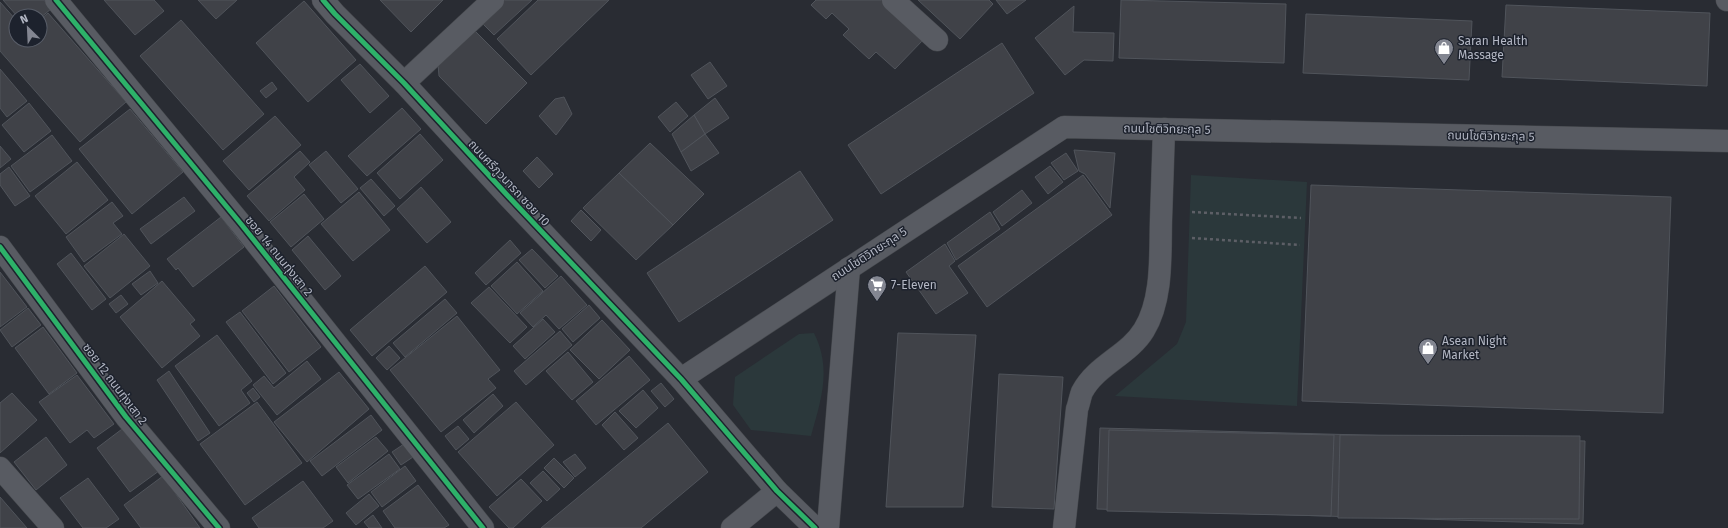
<svg xmlns="http://www.w3.org/2000/svg" width="1728" height="528" viewBox="0 0 1728 528" font-family="'Fira Sans','Noto Sans Thai',sans-serif">
<rect width="100%" height="100%" fill="#292c33"/>
<!-- green -->
<g fill="#2b383b">
<polygon points="1191,175 1307,182 1297,406 1115,396 1177,344 1186,322"/>
<path d="M814 333C832 369 821 400 811 436L751 430 733 405 735 377 799 334Z"/>
</g>
<!-- building -->
<g fill="#404248" stroke="#50545b">
<polygon points="3,0 44,0 51,9 40,18 40,16 17,16"/>
<polygon points="104,0 154,0 164,11 135,35"/>
<polygon points="198,0 237,0 216,19"/>
<polygon points="380,0 443,0 411,32"/>
<polygon points="504,0 532,0 494,35 481,22"/>
<polygon points="538,0 609,0 531,75 497,39"/>
<polygon points="816,0 883,0 924,39 895,69 876,52 869,59 843,35 849,29 832,13 826,19 811,5"/>
<polygon points="918,0 989,0 993,4 960,39"/>
<polygon points="996,0 1026,0 1007,14"/>
<polygon points="1121,0 1286,4 1284,63 1119,58"/>
<polygon points="304,1 356,60 308,102 256,43"/>
<polygon points="0,2 16,20 16,40 40,40 40,20 48,13 126,102 80,142 0,51"/>
<polygon points="1506,5 1710,13 1707,86 1502,77"/>
<polygon points="1074,6 1073,32 1114,33 1113,61 1084,60 1065,75 1035,38"/>
<polygon points="1306,14 1472,21 1469,80 1303,73"/>
<polygon points="181,20 264,114 223,150 140,56"/>
<polygon points="474,30 527,83 486,124 439,76 438,64"/>
<polygon points="1002,43 1034,93 881,194 848,145"/>
<polygon points="710,62 727,86 708,99 691,75"/>
<polygon points="360,64 389,96 370,113 341,80"/>
<polygon points="0,69 27,101 7,117 0,108"/>
<polygon points="272,82 277,89 266,98 260,91"/>
<polygon points="564,97 572,114 556,135 539,116 555,99"/>
<polygon points="715,98 729,118 705,134 694,115"/>
<polygon points="676,102 688,116 670,132 658,117"/>
<polygon points="29,103 51,131 24,152 2,125"/>
<polygon points="402,108 421,129 367,176 348,156"/>
<polygon points="130,109 183,172 132,214 79,149"/>
<polygon points="694,115 705,134 681,152 672,134"/>
<polygon points="275,116 301,145 249,190 223,161"/>
<polygon points="420,134 443,160 400,199 377,173"/>
<polygon points="705,134 719,153 691,171 681,152"/>
<polygon points="52,135 72,161 30,192 11,166"/>
<polygon points="650,143 704,194 673,225 619,173"/>
<polygon points="0,146 11,159 0,168"/>
<polygon points="1074,150 1115,153 1110,208 1085,174 1079,171"/>
<polygon points="300,151 310,162 294,177 305,190 269,221 247,196"/>
<polygon points="326,151 358,189 341,203 309,165"/>
<polygon points="1066,153 1078,171 1064,180 1051,163"/>
<polygon points="537,157 553,174 539,188 523,171"/>
<polygon points="77,162 108,200 66,234 35,196"/>
<polygon points="1050,166 1063,182 1048,194 1035,177"/>
<polygon points="9,167 30,196 15,206 0,185 0,174"/>
<polygon points="800,171 833,220 679,322 647,273"/>
<polygon points="619,173 673,225 636,260 583,208"/>
<polygon points="1083,175 1112,215 987,307 958,266"/>
<polygon points="371,179 395,206 384,216 360,188"/>
<polygon points="1311,185 1671,197 1663,413 1302,401"/>
<polygon points="421,187 451,222 427,243 397,209"/>
<polygon points="1022,190 1032,203 1002,226 993,212"/>
<polygon points="359,192 390,230 353,261 321,224"/>
<polygon points="304,194 324,219 291,247 270,222"/>
<polygon points="184,197 195,211 151,244 140,229"/>
<polygon points="112,202 123,216 113,223 122,234 84,262 66,237"/>
<polygon points="581,210 601,230 591,241 571,221"/>
<polygon points="990,212 1000,229 956,260 947,243"/>
<polygon points="221,217 244,247 193,287 178,268 176,270 167,259"/>
<polygon points="124,234 150,266 110,298 84,266"/>
<polygon points="308,236 341,276 325,290 292,250"/>
<polygon points="510,240 521,253 486,285 475,273"/>
<polygon points="945,244 955,261 949,266 968,293 936,314 906,272"/>
<polygon points="532,249 558,276 545,288 519,260"/>
<polygon points="71,253 106,299 92,310 57,264"/>
<polygon points="517,262 543,291 517,314 491,286"/>
<polygon points="425,266 447,292 372,356 350,330"/>
<polygon points="150,271 158,283 141,295 132,284"/>
<polygon points="0,272 27,307 0,327"/>
<polygon points="561,276 587,305 559,329 546,315 533,327 520,313"/>
<polygon points="162,281 195,320 190,324 200,336 162,368 120,317"/>
<polygon points="274,286 321,347 289,372 242,311"/>
<polygon points="489,287 527,327 510,343 471,303"/>
<polygon points="121,295 128,304 116,313 109,304"/>
<polygon points="445,299 457,313 405,357 393,343"/>
<polygon points="589,305 600,318 573,342 562,329"/>
<polygon points="28,308 41,325 12,347 0,330"/>
<polygon points="240,312 286,373 273,384 226,322"/>
<polygon points="457,316 500,370 488,379 496,388 441,432 390,370"/>
<polygon points="543,319 555,332 525,359 513,346"/>
<polygon points="602,320 630,350 599,379 570,350"/>
<polygon points="43,327 77,373 49,394 15,348"/>
<polygon points="560,331 572,345 526,385 514,371"/>
<polygon points="898,333 976,335 963,507 886,507"/>
<polygon points="217,335 252,381 241,390 250,403 219,426 175,366"/>
<polygon points="389,346 400,358 387,370 376,358"/>
<polygon points="568,352 593,382 572,400 546,371"/>
<polygon points="629,356 650,380 596,425 576,401"/>
<polygon points="307,361 321,379 277,415 253,385 264,376 274,388"/>
<polygon points="169,371 210,433 198,441 157,380"/>
<polygon points="339,372 369,409 307,462 274,422"/>
<polygon points="999,374 1063,377 1054,509 992,507"/>
<polygon points="77,375 114,424 94,438 87,430 70,443 39,402"/>
<polygon points="661,383 674,399 665,407 651,391"/>
<polygon points="253,388 260,397 254,402 247,393"/>
<polygon points="643,390 658,408 636,428 619,411"/>
<polygon points="12,393 37,420 0,453 0,403"/>
<polygon points="493,394 503,406 474,433 463,420"/>
<polygon points="257,402 302,463 245,505 200,444"/>
<polygon points="516,402 554,445 497,496 458,452"/>
<polygon points="615,412 638,438 624,450 602,425"/>
<polygon points="371,415 382,430 322,476 310,461"/>
<polygon points="130,423 163,468 130,492 97,448"/>
<polygon points="668,423 708,472 641,528 541,528"/>
<polygon points="458,426 469,439 456,450 445,436"/>
<polygon points="1100,428 1585,441 1583,524 1097,509"/>
<polygon points="1109,430 1334,435 1331,516 1107,511"/>
<polygon points="1340,435 1580,436 1579,519 1338,518"/>
<polygon points="46,437 67,465 36,490 14,462"/>
<polygon points="376,437 388,451 348,483 336,467"/>
<polygon points="404,444 413,457 401,465 392,452"/>
<polygon points="389,454 400,469 358,499 347,485"/>
<polygon points="575,454 586,468 575,477 563,462"/>
<polygon points="554,458 574,478 564,488 544,468"/>
<polygon points="405,466 416,481 382,507 371,492"/>
<polygon points="543,471 560,489 547,501 530,483"/>
<polygon points="163,476 200,528 141,528 124,505"/>
<polygon points="88,478 119,519 106,528 83,528 60,498"/>
<polygon points="521,479 542,501 513,528 509,528 489,507"/>
<polygon points="303,481 333,521 323,528 259,528 252,518"/>
<polygon points="418,485 449,525 444,528 395,528 383,511"/>
<polygon points="369,494 379,506 356,525 346,513"/>
<polygon points="0,497 27,528 0,528"/>
<polygon points="373,515 382,528 369,528 364,522"/>
</g>
<g fill="none" stroke-linecap="round" stroke-linejoin="round">
<!-- minor casing -->
<g stroke="#44474c" stroke-width="23">
<g id="minor">
<polyline points="56,0 241,224 483,528"/>
<polyline points="323,0 335,14 404,83 508,196 681,379 777,491 815,528"/>
<polyline points="893,0 937,40"/>
<polyline points="1727,0 1728,0"/>
<polyline points="404,83 493,0"/>
<polyline points="0,247 126,417 219,528"/>
<polyline points="681,379 1064,127 1728,141"/>
<polyline points="0,468 53,528"/>
<polyline points="732,528 777,491"/>
<polyline points="828,528 849,268"/>
<path d="M1064 528 1077 409C1079 404 1080 397 1082 392 1096 365 1129 355 1144 330 1163 299 1160 255 1161 220 1162 190 1163 159 1164 129"/>
</g>
</g>
<!-- path -->
<g stroke="#5d5f66" stroke-width="2.5" stroke-dasharray="3 3" stroke-linecap="butt">
<polyline points="1192,212 1301,218"/>
<polyline points="1192,238 1300,245"/>
</g>
<!-- minor -->
<use href="#minor" stroke="#585b62" stroke-width="22"/>
<!-- cycleway casing -->
<g stroke="#1d222d" stroke-width="8">
<g id="cycleway">
<polyline points="56,0 241,224 483,528"/>
<polyline points="323,0 335,14 404,83 508,196 681,379 777,491 815,528"/>
<polyline points="0,247 126,417 219,528"/>
</g>
</g>
<!-- cycleway -->
<use href="#cycleway" stroke="#2db169" stroke-width="5"/>
</g>
<!-- icons -->
<defs>
<g id="shop-pin" transform="scale(1)"><path d="M0 17L-7.5 6A9.5 9.5 0 1 1 7.5 6Z" fill="#838691" stroke="#1d222d"/><path d="M-5-2.5h2.3a2.7 3.5 0 0 1 5.4 0H5L5.5 6h-11ZM-1.5-2.5h3a1.5 2.3 0 0 0-3 0Z" fill="#fff"/></g>
<g id="supermarket-pin" transform="scale(1)"><path d="M0 17L-7.5 6A9.5 9.5 0 1 1 7.5 6Z" fill="#838691" stroke="#1d222d"/><path d="M-6-5.5h2.5l.6 2H6L4.5 2H-2.5L-4.4-4H-6ZM-1.5 3.2a1.3 1.3 0 1 0 .1 0ZM3 3.2a1.3 1.3 0 1 0 .1 0Z" fill="#fff"/></g>
</defs>
<g fill-rule="evenodd">
<use href="#shop-pin" x="1444" y="48"/>
<use href="#supermarket-pin" x="877" y="285"/>
<use href="#shop-pin" x="1428" y="348"/>
</g>
<g text-anchor="middle" dominant-baseline="central" stroke-width="3" stroke-linejoin="round" paint-order="stroke">
<!-- poi labels -->
<g font-size="12" fill="#b3b7c4" stroke="#1d222d" text-anchor="start">
<text x="1458" y="41">Saran Health<tspan x="1458" dy="14">Massage</tspan></text>
<text x="891" y="285">7-Eleven</text>
<text x="1442" y="341">Asean Night<tspan x="1442" dy="14">Market</tspan></text>
</g>
<!-- street labels -->
<g font-size="12" fill="#b3b7c4" stroke="#1d222d">
<text transform="translate(1167 129) rotate(1)">ถนนโชติวิทยะกุล 5</text>
<text transform="translate(1491 136) rotate(1)">ถนนโชติวิทยะกุล 5</text>
<text transform="translate(509 183) rotate(47)">ถนนศรีภูวนารถ ซอย 10</text>
<text transform="translate(869 254) rotate(-33)">ถนนโชติวิทยะกุล 5</text>
<text transform="translate(279 256) rotate(51)">ซอย 14 ถนนทุ่งเสา 2</text>
<text transform="translate(115 384) rotate(53)">ซอย 12 ถนนทุ่งเสา 2</text>
</g>
</g>
<!-- north arrow -->
<g transform="translate(28 28) rotate(336)"><circle r="19" fill="#1d222d" stroke="#595e69"/>
<path d="M0-3L7 15L0 10L-7 15Z" fill="#838691"/>
<text y="-6" font-size="11" font-weight="bold" text-anchor="middle" fill="#b3b7c4">N</text>
</g>
</svg>
